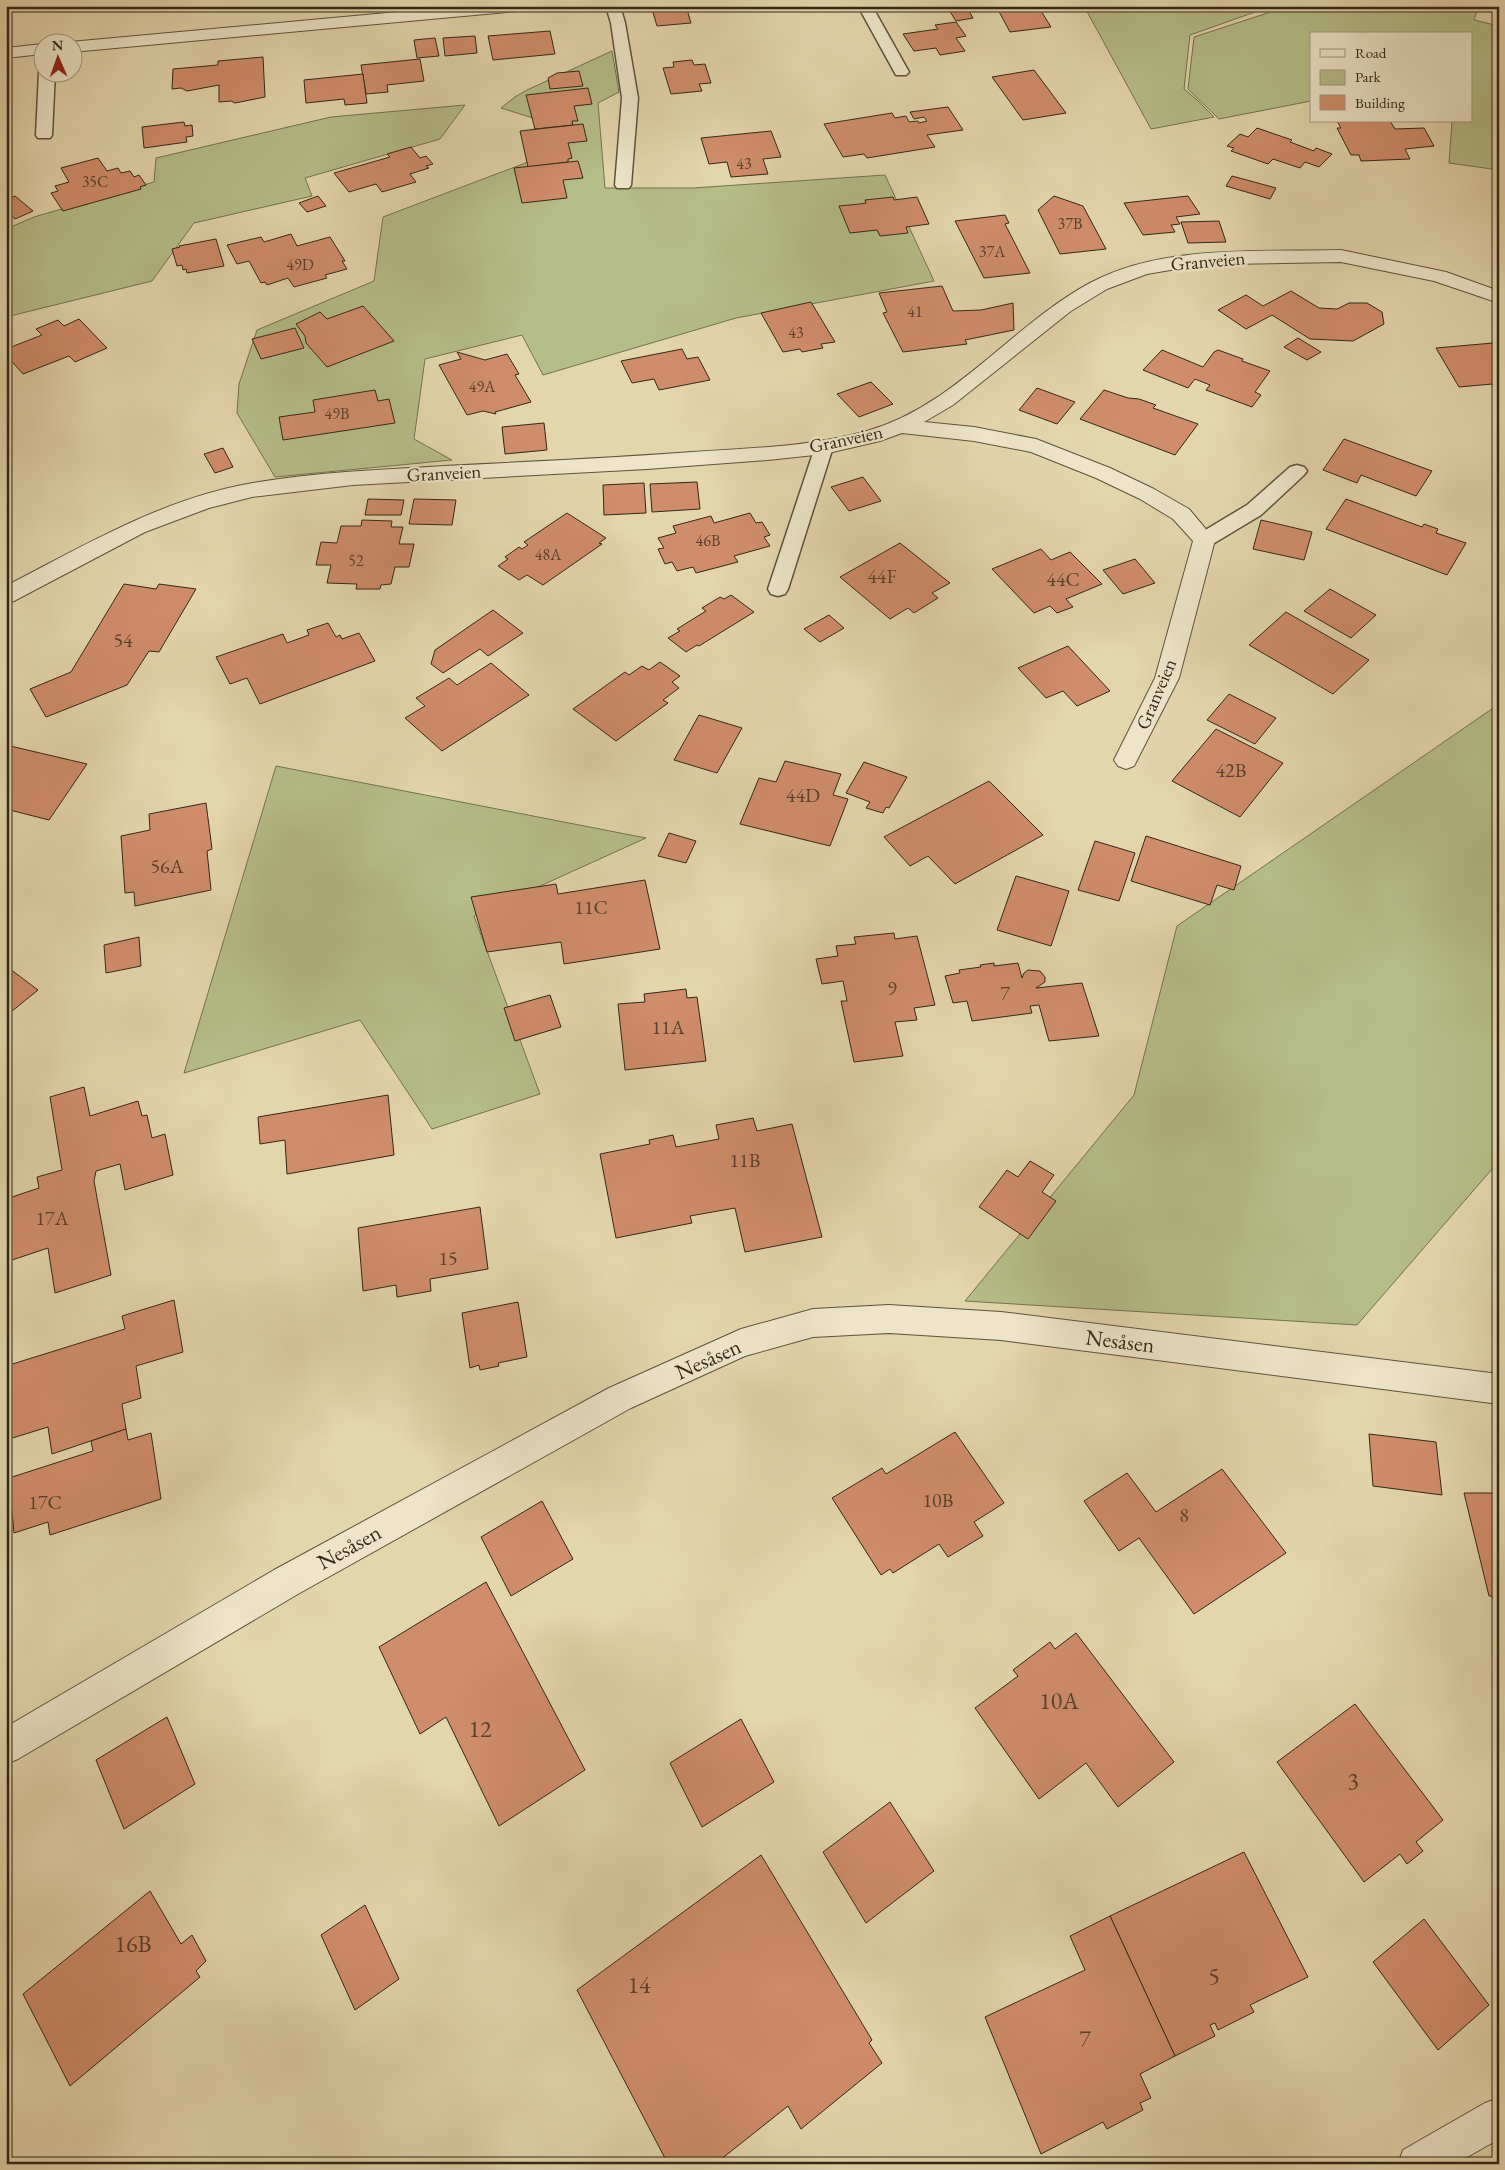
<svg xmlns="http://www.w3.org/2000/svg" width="1505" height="2170" viewBox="0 0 1505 2170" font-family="'EB Garamond',serif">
<rect width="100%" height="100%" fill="#e3d5ac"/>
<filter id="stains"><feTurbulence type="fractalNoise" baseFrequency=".004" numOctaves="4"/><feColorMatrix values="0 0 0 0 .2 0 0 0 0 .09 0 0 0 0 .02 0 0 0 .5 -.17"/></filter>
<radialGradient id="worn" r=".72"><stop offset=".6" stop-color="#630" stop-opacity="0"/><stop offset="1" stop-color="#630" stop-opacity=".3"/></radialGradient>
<!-- green -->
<g fill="#b5bd88" stroke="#747250">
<polygon points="1084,6 1272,6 1190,35 1184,89 1196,99 1214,117 1151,129"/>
<polygon points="1289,6 1479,6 1474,20 1499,26 1499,170 1449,163 1452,121 1471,121 1471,34 1311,34 1311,101 1219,119 1188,89 1194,37"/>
<polygon points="612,51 619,92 598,103 605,188 693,188 885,175 934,281 736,318 543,375 522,335 425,359 414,439 452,460 275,477 237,413 239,384 257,330 374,281 383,217 528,162 536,119 501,108 515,97 527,90"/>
<polygon points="465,105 440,139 305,178 312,196 194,223 152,281 6,317 6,229 34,217 154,182 156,158 331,117"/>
<polygon points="1499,704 1499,1161 1357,1325 965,1301 1134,1095 1177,926"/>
<polygon points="276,766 646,838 474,916 540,1094 432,1129 360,1020 184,1073"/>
</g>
<!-- building -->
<g fill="#d08d6b" stroke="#332719">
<polygon points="686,6 691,23 657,26 652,9"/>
<polygon points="933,6 966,6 973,18 956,21 949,10 936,12"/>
<polygon points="996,6 1038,6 1051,27 1010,32"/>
<polygon points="956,22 966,36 956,38 965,51 940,55 936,48 914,51 903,34 938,29 935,25"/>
<polygon points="550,31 555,54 493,60 488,36"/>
<polygon points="475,36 477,53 445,56 443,38"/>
<polygon points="435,38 439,56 417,58 414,40"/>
<polygon points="263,57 265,97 235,103 231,101 219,102 219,85 187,91 181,88 172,89 173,69 218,65 218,61"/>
<polygon points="420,59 424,81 387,85 388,92 366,94 361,65"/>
<polygon points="692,60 694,65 705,64 711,83 699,84 702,91 671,94 663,68 674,67 673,62"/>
<polygon points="1034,70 1066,113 1023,120 992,77"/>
<polygon points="579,71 583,86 550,89 548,78 557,73"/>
<polygon points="363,74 367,103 345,105 344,99 306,103 304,80"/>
<polygon points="588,88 592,104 574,106 578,121 572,121 573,125 535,129 526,95"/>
<polygon points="948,107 963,130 927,135 935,147 867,158 864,154 843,157 824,124 892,113 895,118 906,116 909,122 918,121 919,123 927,121 924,117 914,119 910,112"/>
<polygon points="1337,121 1390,121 1395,129 1424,128 1434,146 1405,149 1410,159 1361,161 1359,155 1351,155 1337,128 1341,128"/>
<polygon points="184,122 185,126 192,125 193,136 186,137 187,142 144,148 142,127"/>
<polygon points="583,124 587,141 568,143 572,158 568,159 568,162 528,167 520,131"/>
<polygon points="1257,128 1292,140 1290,142 1314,151 1316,148 1332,154 1319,167 1305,162 1300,168 1273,159 1268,164 1231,151 1234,148 1227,146 1240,134 1248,137"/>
<polygon points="771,131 781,157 763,159 768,174 731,177 727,162 709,164 701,138"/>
<polygon points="411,147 420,158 426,156 433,164 426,166 429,168 410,174 416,182 382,192 376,184 349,192 334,173 390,157 387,154"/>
<polygon points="98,158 107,171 118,168 121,173 130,171 134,177 139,175 146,185 140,187 141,189 63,211 51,193 58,191 55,186 69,182 61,168"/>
<polygon points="578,161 583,178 563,180 567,198 522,203 514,168"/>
<polygon points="1232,176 1276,188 1270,199 1226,186"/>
<polygon points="15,196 33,211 15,219 11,215 6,217 6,200"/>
<polygon points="318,196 326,206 307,212 299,203"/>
<polygon points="1054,196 1083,206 1106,249 1060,254 1038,210"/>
<polygon points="1188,196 1200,214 1176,217 1180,224 1171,225 1175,232 1143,235 1124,203"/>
<polygon points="893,197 894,200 917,197 929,224 906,227 908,233 880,236 877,230 850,233 839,206 860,204 866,203 865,200"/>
<polygon points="1005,215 1009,223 1005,224 1030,273 984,278 955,221"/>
<polygon points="1219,221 1226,242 1188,243 1181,222"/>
<polygon points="291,234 297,246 330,237 345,261 342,261 347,269 325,275 327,278 294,287 288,278 267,285 265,282 261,283 249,261 237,264 227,245 261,237 264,242"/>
<polygon points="216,239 224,266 187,273 186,269 183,270 182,265 177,266 172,249 180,247 179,246"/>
<polygon points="942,286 953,311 981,310 1013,303 1014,330 965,340 967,344 903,352 883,313 887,312 879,293"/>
<polygon points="1291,291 1319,308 1337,309 1349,303 1367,303 1382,312 1384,324 1353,341 1310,339 1272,315 1246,329 1218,310 1246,295 1263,306"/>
<polygon points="811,302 835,342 821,344 823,348 802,352 800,349 783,352 761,313"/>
<polygon points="363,306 394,341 327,367 306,343 305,336 296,324 320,312 327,319"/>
<polygon points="79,319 107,348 75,362 69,356 23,374 6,355 6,349 42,335 36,329 58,320 64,326"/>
<polygon points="295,328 304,348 261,359 252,339"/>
<polygon points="1298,338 1321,352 1307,360 1284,347"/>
<polygon points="1493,343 1499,352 1499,395 1492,384 1459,387 1436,348"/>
<polygon points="682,349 687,359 698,357 710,380 659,390 654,379 632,383 621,361"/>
<polygon points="1162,350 1203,367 1214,352 1218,350 1243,359 1242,361 1270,371 1255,392 1261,395 1252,407 1206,390 1210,385 1195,379 1188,388 1143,370"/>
<polygon points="457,352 485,360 507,354 519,374 515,375 531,402 495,412 496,414 483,411 467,415 439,365 461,359"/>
<polygon points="871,382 893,404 859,417 837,394"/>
<polygon points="1037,388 1075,402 1057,424 1019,410"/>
<polygon points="375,390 378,401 389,399 395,423 283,440 279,417 315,412 313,400"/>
<polygon points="1104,390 1128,398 1139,399 1156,405 1153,408 1198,424 1175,455 1080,419"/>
<polygon points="544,423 547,450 505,454 502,427"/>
<polygon points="1344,439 1432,471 1416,496 1361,475 1357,483 1323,470"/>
<polygon points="223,448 233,467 215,473 204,454"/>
<polygon points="863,477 881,501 849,511 831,487"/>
<polygon points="697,482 700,509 652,512 650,484"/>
<polygon points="644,483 646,513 604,515 603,485"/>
<polygon points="368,499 404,500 401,515 365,515"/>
<polygon points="414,499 456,500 452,525 409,524"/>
<polygon points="1346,499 1422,527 1424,524 1438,529 1436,533 1466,543 1447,575 1326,529"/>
<polygon points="567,513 606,538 599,543 602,544 543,585 527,575 519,580 498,566 508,559 505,557 519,547 522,549 528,545 524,542"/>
<polygon points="750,513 756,523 762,522 770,535 764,537 770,546 734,556 738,562 696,573 693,567 677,571 672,562 665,564 658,549 664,548 658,538 676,533 673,526 711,516 714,523"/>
<polygon points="362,520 392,521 391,527 403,527 399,544 414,544 409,567 395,567 391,584 381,585 380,589 356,589 357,584 327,583 331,565 316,565 321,542 337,543 341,526 361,526"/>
<polygon points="1261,520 1312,532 1304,560 1253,549"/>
<polygon points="900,543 950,583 932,593 938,598 914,613 908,608 890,619 840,577"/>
<polygon points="1041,549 1051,560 1070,552 1102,584 1066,599 1073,607 1057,613 1050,606 1034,613 992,569"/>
<polygon points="1135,559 1155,583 1123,594 1103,570"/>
<polygon points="124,584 156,589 159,584 196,589 159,652 149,651 127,685 46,717 30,689 71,672"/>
<polygon points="1330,589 1376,615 1351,638 1304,611"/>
<polygon points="731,595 754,612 699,646 697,645 686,652 668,638 680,631 677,629 706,611 702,608 720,597 724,599"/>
<polygon points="493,610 523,633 488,656 480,649 443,673 431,664 435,650"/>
<polygon points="1286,612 1369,660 1333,694 1249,645"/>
<polygon points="829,615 844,628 820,642 804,629"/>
<polygon points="328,623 336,637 340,635 342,639 359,633 375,661 260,704 247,678 230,684 216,657 283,634 287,643 309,635 307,630"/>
<polygon points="1068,646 1110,691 1077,706 1063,691 1046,698 1018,668"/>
<polygon points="660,662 680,676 672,682 679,688 663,700 668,703 616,741 573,709 625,672 629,675 642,666 649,670"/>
<polygon points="491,663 529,695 442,751 405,718 425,706 416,698 449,678 457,685"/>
<polygon points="1229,694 1276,718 1255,744 1207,720"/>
<polygon points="699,715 742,728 717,773 674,760"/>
<polygon points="1216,729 1283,763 1240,817 1172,781"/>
<polygon points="6,745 87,764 49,820 6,809"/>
<polygon points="785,761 841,774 833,795 848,799 830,846 740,824 759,778 776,782"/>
<polygon points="864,762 907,777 889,808 886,807 883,813 866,808 870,802 846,793"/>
<polygon points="989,781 1043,835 955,884 928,856 910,866 884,837"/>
<polygon points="206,803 212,849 207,851 211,890 135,906 134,892 125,893 121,836 150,830 149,814"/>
<polygon points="669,833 696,841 686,863 658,856"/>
<polygon points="1146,836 1241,866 1234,890 1217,885 1210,905 1131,881"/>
<polygon points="1095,841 1135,853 1119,901 1078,890"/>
<polygon points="1016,876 1069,891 1051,946 997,930"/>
<polygon points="645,880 660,949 564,964 561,942 487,952 471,897 556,884 558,894"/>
<polygon points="894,933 895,939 917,936 935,1005 914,1008 917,1020 895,1022 903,1056 854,1062 841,1001 847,1001 843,981 822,984 816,959 838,956 836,946 856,944 854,937"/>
<polygon points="139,937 141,966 106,973 104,945"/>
<polygon points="994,963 994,966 1018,963 1022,978 1024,973 1028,970 1040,971 1045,977 1045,982 1036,988 1082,983 1099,1036 1049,1041 1039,1005 1030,1006 1032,1013 972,1021 967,1001 953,1003 945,976 960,973 959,970 981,967 980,965"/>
<polygon points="6,966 38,990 6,1016"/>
<polygon points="686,989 687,998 697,997 706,1061 625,1070 618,1004 645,1002 644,994"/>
<polygon points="550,995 561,1027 515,1041 504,1008"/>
<polygon points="84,1087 90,1116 138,1101 142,1116 147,1115 152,1138 165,1134 173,1175 125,1190 120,1164 96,1171 94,1181 111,1275 55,1293 48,1248 6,1262 6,1199 39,1188 37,1177 62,1170 50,1097"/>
<polygon points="388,1095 394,1155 287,1174 285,1140 260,1144 258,1117"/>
<polygon points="753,1118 757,1131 792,1124 822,1237 745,1252 735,1208 690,1216 692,1223 616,1238 600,1154 650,1144 649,1140 673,1135 676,1147 719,1139 716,1125"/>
<polygon points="1030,1161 1054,1175 1042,1192 1056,1201 1028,1239 979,1207 1007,1170 1018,1177"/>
<polygon points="480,1207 488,1269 430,1279 431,1291 397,1297 396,1285 363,1291 358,1228"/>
<polygon points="174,1300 183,1352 136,1366 141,1398 122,1404 126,1429 52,1454 48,1427 6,1440 6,1366 125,1329 122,1316"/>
<polygon points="518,1302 527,1357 498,1363 499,1366 480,1370 479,1365 470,1368 462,1313"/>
<polygon points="126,1429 128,1440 151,1433 161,1499 50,1535 48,1522 14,1533 9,1478 93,1451 91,1441"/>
<polygon points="955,1432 1004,1503 974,1522 983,1536 948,1557 939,1544 893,1573 890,1569 881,1575 832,1498 882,1468 886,1474"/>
<polygon points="1369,1434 1436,1442 1442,1495 1373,1486"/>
<polygon points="1222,1469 1286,1553 1194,1614 1139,1538 1119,1551 1084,1501 1127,1473 1156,1512"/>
<polygon points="1464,1493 1499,1493 1499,1614 1497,1614 1492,1596 1489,1596"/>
<polygon points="542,1501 573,1559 511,1596 481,1537"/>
<polygon points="486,1582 585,1770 499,1826 446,1717 420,1734 379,1647"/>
<polygon points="1076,1633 1174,1762 1118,1807 1086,1763 1039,1799 975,1708 1018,1676 1013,1670 1050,1642 1055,1649"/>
<polygon points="1355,1704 1443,1820 1416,1842 1423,1851 1407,1864 1400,1854 1364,1882 1277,1762"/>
<polygon points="167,1717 195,1784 124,1829 96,1760"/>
<polygon points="741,1719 774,1782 702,1827 670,1763"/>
<polygon points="890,1802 934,1871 866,1923 823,1852"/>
<polygon points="1244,1852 1308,1977 1250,2005 1254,2012 1218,2030 1215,2023 1210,2025 1215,2036 1175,2056 1110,1916"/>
<polygon points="761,1855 872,2040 869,2043 882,2063 801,2129 788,2106 715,2164 668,2164 577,1990"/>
<polygon points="150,1891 181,1944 192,1935 206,1961 196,1971 200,1977 70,2086 23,1994"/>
<polygon points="365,1905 399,1979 355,2010 321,1935"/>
<polygon points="1110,1916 1175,2056 1140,2074 1151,2098 1140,2103 1143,2110 1107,2129 1103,2122 1041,2154 985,2017 1085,1970 1070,1936"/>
<polygon points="1424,1919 1489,2005 1438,2050 1373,1962"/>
</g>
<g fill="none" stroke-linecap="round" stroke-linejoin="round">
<!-- service casing -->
<g stroke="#5f523e" stroke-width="3">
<g id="service">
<polygon points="606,6 620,6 625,23 638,98 631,185 629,188 617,188 615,185 622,98 611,23"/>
<polygon points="858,6 872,6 909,72 906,75 896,75"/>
<polygon points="42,69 42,72 55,72 52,135 50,138 38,138 36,135 39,72"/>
<polygon points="824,441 831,443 833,447 788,589 785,594 778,596 771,594 768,589 815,447 817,443"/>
<polygon points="1297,465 1304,467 1307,471 1304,475 1261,515 1211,545 1204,547 1197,545 1194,540 1197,535 1247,505 1290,467"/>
</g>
</g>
<!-- minor casing -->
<g stroke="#5f523e" stroke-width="2">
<g id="minor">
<polygon points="463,6 526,6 524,9 518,11 72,52 72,42 70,42"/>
<polygon points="42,44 42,54 6,58 6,48"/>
<path d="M1341 250 1446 272 1499 291V303L1434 281 1341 262 1227 264 1188 267 1147 274 1107 289 1071 311 953 405 924 422 974 427 1036 439 1110 468 1154 489 1189 509 1215 540 1179 678 1134 766 1126 769 1118 766 1114 760 1155 678 1193 541 1173 519 1140 499 1096 478 1031 452 974 441 902 433 880 441 824 454 768 460 647 469 353 485 252 497 209 508 145 532 14 601 6 604V586C85 545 164 498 253 483 316 472 380 470 444 466 527 462 609 458 692 452 750 448 810 447 867 431 955 406 1012 325 1090 283 1162 244 1262 252 1341 250Z"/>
<polygon points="889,1305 1001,1312 1499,1374 1499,1404 1001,1340 889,1333 813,1337 745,1356 631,1408 298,1594 18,1759 6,1764 6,1727 274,1570 609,1388 741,1329 813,1309"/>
<polygon points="1499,2098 1499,2139 1455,2164 1398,2164 1403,2150 1485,2103"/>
</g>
</g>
<!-- service -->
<use href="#service" fill="#ede4c9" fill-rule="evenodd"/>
<!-- minor -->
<use href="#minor" fill="#ede4c9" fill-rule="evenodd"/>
</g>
<g text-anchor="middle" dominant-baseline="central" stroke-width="4.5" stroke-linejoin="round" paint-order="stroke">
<!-- far-number labels -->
<g font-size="16" fill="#5a402e">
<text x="744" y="163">43</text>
<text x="95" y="181">35C</text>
<text x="1070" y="223">37B</text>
<text x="992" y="251">37A</text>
<text x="300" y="264">49D</text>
<text x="915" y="311">41</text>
<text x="796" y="332">43</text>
<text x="482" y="386">49A</text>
<text x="337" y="413">49B</text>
<text x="708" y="540">46B</text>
<text x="548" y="554">48A</text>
<text x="356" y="560">52</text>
</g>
<!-- far-street labels -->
<g font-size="19" fill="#332719" stroke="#ede4c9">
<text transform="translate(1208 261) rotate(-5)">Granveien</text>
<text transform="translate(846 439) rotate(-12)">Granveien</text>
<text transform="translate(444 473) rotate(-3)">Granveien</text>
<text transform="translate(1156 694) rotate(-67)">Granveien</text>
</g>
<!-- number labels -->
<g font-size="20" fill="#5a402e">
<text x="882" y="576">44F</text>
<text x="1063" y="579">44C</text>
<text x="123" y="640">54</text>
<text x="1231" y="770">42B</text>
<text x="803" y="795">44D</text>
<text x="167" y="866">56A</text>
<text x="591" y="907">11C</text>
<text x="892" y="988">9</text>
<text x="1005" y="993">7</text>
<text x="668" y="1027">11A</text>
<text x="745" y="1160">11B</text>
<text x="52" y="1218">17A</text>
<text x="448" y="1258">15</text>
<text x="938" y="1500">10B</text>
<text x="45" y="1502">17C</text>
<text x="1184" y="1515">8</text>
</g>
<!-- street labels -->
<g font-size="22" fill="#332719" stroke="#ede4c9">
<text transform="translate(1120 1341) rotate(7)">Nesåsen</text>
<text transform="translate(708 1359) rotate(-24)">Nesåsen</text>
<text transform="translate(349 1547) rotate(-29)">Nesåsen</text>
</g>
<!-- near-number labels -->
<g font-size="24" fill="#5a402e">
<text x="1059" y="1700">10A</text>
<text x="480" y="1728">12</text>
<text x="1353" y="1780">3</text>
<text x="133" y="1943">16B</text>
<text x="1214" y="1975">5</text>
<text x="639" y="1984">14</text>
<text x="1085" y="2038">7</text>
</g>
</g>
<!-- margin -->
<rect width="1505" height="2170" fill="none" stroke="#e3d5ac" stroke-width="25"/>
<rect x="8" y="8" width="1490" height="2155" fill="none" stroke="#332719" stroke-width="2.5"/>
<rect x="12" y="12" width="1480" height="2145" fill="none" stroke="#332719"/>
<!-- legend -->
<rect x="1310" y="32" width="162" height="90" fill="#ede4c9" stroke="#a39883"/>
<rect x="1320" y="49" width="25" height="8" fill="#ede4c9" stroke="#a39883"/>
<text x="1355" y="58" font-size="15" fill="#332719">Road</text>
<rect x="1320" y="70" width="25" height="15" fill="#b5bd88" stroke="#a39883"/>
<text x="1355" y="82" font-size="15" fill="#332719">Park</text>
<rect x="1320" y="95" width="25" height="15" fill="#d08d6b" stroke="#a39883"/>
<text x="1355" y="108" font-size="15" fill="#332719">Building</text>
<!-- north arrow -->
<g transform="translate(58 58) rotate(358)"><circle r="24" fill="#ede4c9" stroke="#a39883"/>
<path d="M0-4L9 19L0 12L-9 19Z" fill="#8f2418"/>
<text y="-8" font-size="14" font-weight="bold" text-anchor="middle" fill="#332719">N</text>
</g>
<rect width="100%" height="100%" filter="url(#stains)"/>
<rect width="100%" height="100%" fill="url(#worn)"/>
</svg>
